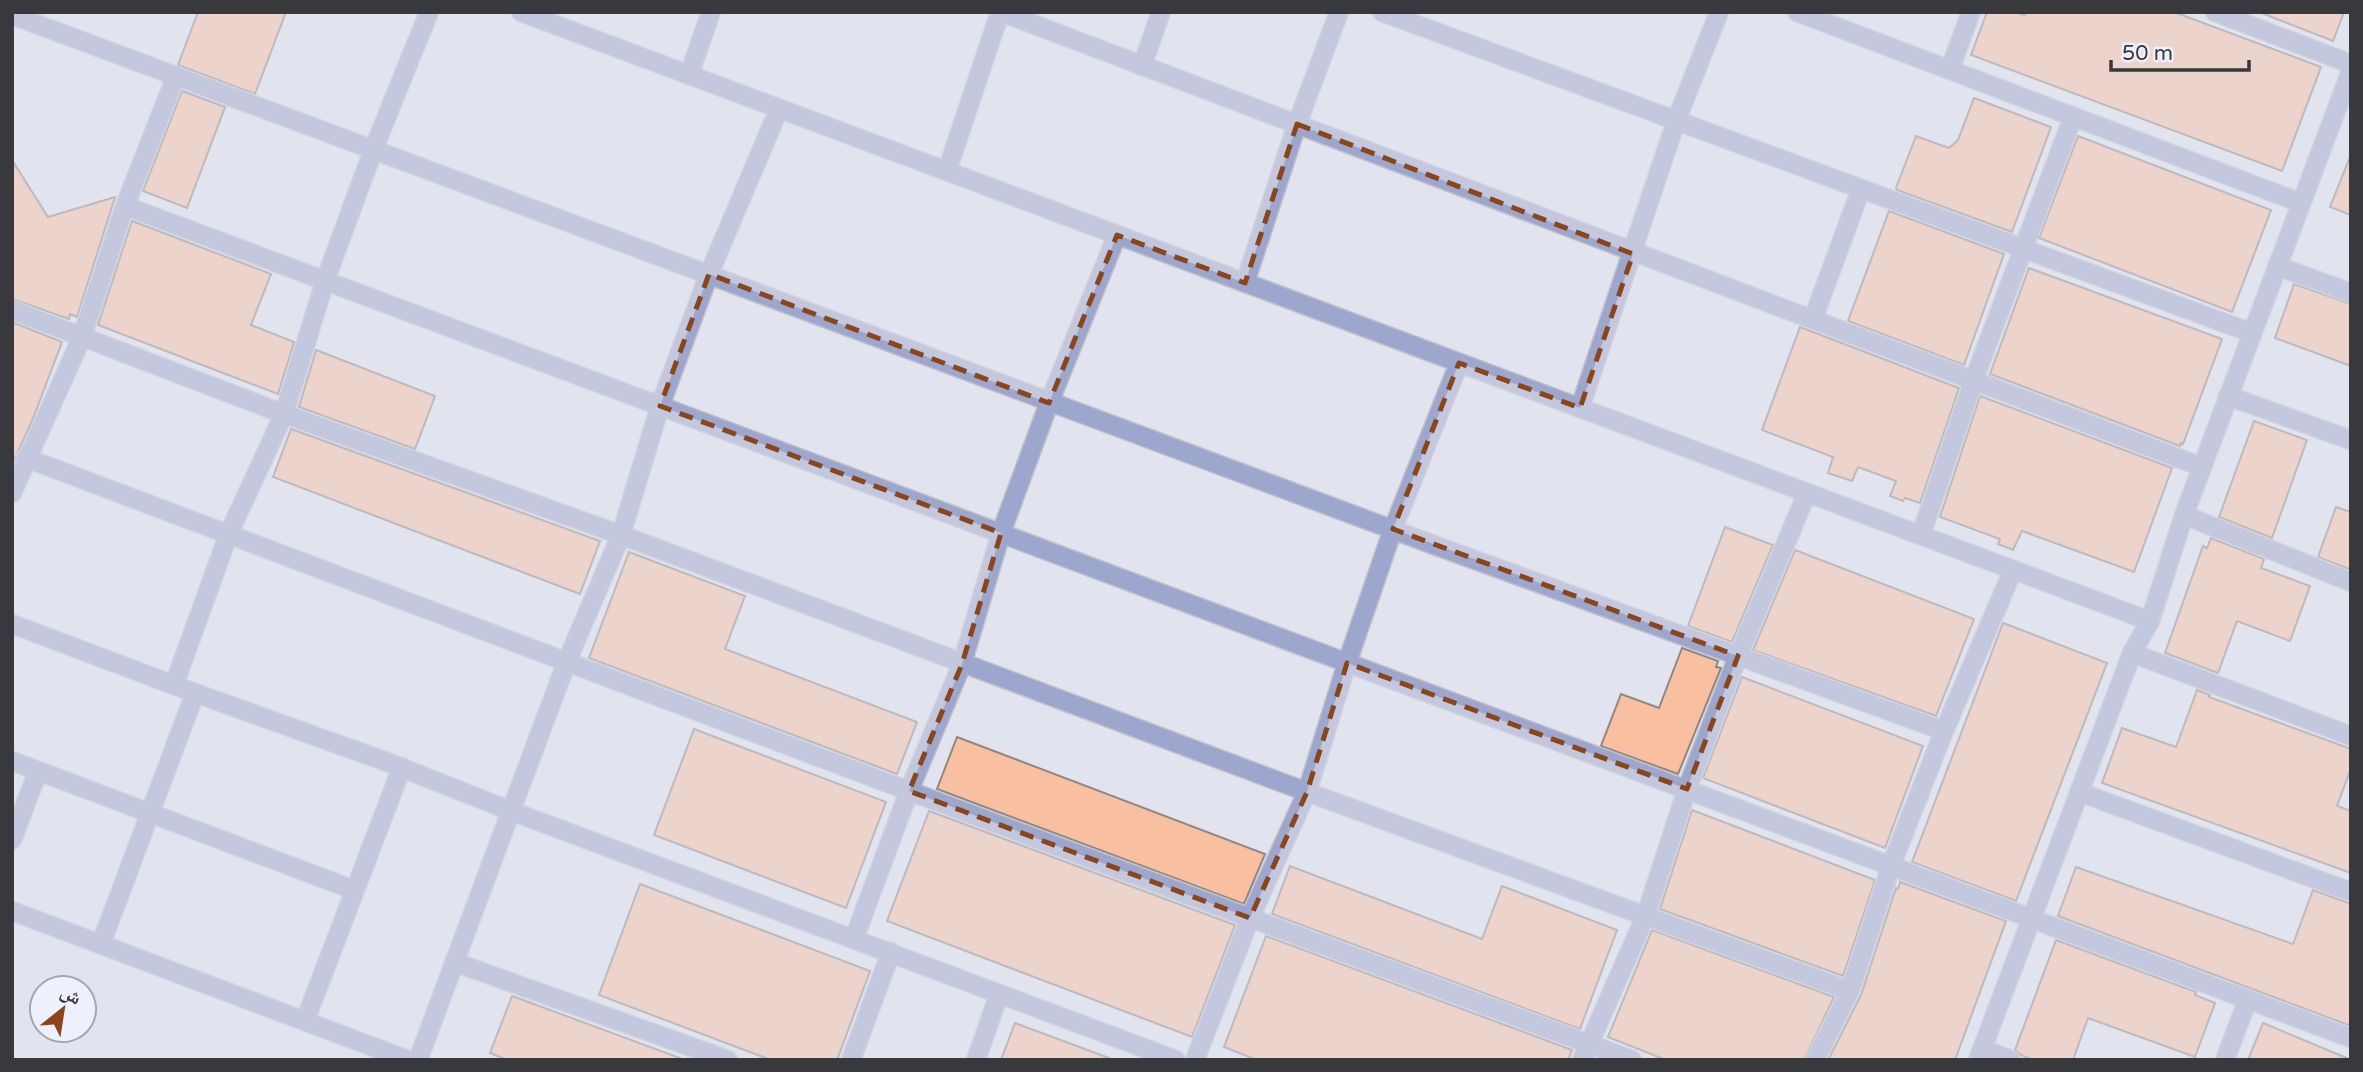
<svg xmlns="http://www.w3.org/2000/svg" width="2363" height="1072" viewBox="0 0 2363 1072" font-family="'Varela Round','Noto Naskh Arabic',sans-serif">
<rect width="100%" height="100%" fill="#e1e3ee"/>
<!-- building -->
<g fill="#f8bfa1" stroke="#918781" stroke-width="2">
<polygon points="198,12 286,12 255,94 178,65"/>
<polygon points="1987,12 2016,12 2024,15 2028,12 2174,12 2321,67 2282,171 1971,55"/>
<polygon points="2259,12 2344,12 2333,41"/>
<polygon points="182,91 225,107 187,208 143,191"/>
<polygon points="1974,98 2051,127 2012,232 1897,190 1896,188 1916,136 1949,148 1958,140"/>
<polygon points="2078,136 2271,210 2232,312 2039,238"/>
<polygon points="2350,157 2351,157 2351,215 2330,207"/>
<polygon points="12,160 48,217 115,197 77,317 70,314 69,319 12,299"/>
<polygon points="1889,211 2004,254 1964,365 1848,321"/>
<polygon points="132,221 271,274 251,325 294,342 278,394 98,325"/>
<polygon points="2029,268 2222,339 2183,444 2181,443 2180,446 1990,374"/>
<polygon points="2294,284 2351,304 2351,366 2275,338"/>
<polygon points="12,322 62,342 32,421 12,465"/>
<polygon points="1800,327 1959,388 1920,503 1905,498 1903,501 1890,496 1896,481 1858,467 1852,481 1828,473 1833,457 1762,430"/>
<polygon points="316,350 435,396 415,449 299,407"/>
<polygon points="1980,396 2172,468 2134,572 2022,531 2013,550 1998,544 2000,539 1940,517"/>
<polygon points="2254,421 2307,440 2272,538 2219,517"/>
<polygon points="291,429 600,541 580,594 273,477"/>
<polygon points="2336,507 2351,512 2351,570 2318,557"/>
<polygon points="1725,527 1773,545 1732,642 1688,626"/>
<polygon points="2211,538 2264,559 2261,568 2310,586 2290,641 2237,621 2218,673 2165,653 2203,546 2207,548"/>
<polygon points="1795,550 1974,619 1936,716 1753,650"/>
<polygon points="629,552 745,596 725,649 917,722 897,774 589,658"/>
<polygon points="2003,623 2107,663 2016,901 1912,862"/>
<polygon points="1682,648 1718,661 1716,667 1721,668 1678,774 1601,746 1621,694 1659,708"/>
<polygon points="1742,677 1923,746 1885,848 1703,778"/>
<polygon points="2197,690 2210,695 2209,697 2351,749 2351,768 2337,806 2351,811 2351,873 2102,783 2122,728 2176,747"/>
<polygon points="694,729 886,802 846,908 654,835"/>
<polygon points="957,737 1265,854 1244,904 937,789"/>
<polygon points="1692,810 1875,880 1843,976 1660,909"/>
<polygon points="929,811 1235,925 1192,1037 887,921"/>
<polygon points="1290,866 1482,939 1502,886 1617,930 1580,1029 1272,914"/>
<polygon points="2076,867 2293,944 2313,890 2351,904 2351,1026 2058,916"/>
<polygon points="1900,882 2006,921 1955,1060 1828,1060 1861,995 1896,888 1898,889"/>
<polygon points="640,884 870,971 837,1060 771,1060 599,995"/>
<polygon points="1652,930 1834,997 1804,1060 1666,1060 1608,1037"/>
<polygon points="1266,936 1572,1050 1568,1060 1257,1060 1224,1047"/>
<polygon points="2056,940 2196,992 2195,995 2215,1003 2195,1057 2088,1018 2073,1060 2033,1060 2021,1055 2015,1050"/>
<polygon points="512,996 680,1058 679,1060 507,1060 490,1053"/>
<polygon points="1015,1023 1109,1058 1109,1060 1001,1060"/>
<polygon points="2263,1023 2349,1059 2349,1060 2248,1060"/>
</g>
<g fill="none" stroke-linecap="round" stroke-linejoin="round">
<!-- minor casing -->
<g stroke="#bfc1cb" stroke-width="21">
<g id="minor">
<polyline points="521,12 2150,621"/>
<polyline points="1001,12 2202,467"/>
<polyline points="1382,12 2252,333"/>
<polyline points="1797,12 2301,203"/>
<polyline points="2215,12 2351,64"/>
<path d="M12 15C656 255 1298 498 1944 731"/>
<polyline points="1142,66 1161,12"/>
<polyline points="1950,69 1971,12"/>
<polyline points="689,75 711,12"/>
<polyline points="947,171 1000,12"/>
<polyline points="125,206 2351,1038"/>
<polyline points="2277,266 2351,293"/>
<polyline points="1245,283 1297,124 1339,12"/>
<polyline points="12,310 284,414 621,535 1307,792 1850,991"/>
<polyline points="1813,319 1861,189"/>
<polyline points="2228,396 2351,440"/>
<polyline points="1580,408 1676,121 1719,12"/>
<polyline points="26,458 909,791 1632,1060"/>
<polyline points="12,493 82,337 125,206 176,76"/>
<polyline points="2184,515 2351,582"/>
<polyline points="1921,535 1973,382 2073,117"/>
<polyline points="12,624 195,693 387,762 511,811 1176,1060"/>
<polyline points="2132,653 2351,736"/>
<polyline points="174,685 229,533 284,414 325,281 374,148 429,12"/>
<polyline points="12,761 354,890"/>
<polyline points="2079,792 2351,892"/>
<polyline points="12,840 38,771"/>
<polyline points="12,911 408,1060"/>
<polyline points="854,939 909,791 962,664 1001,533 1049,403 1117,235"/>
<polyline points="101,944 195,693"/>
<polyline points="454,962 728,1060"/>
<polyline points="305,1021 402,767"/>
<polyline points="1982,1049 2011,1060"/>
<polyline points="418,1060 567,661 621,535 660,406 709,274 779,109"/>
<polyline points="851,1060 891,952"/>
<polyline points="976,1060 999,994"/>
<polyline points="1195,1060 1250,918 1307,792 1347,663 1393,529 1459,363"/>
<polyline points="1582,1060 1646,915 1687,789 1738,656 1807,493"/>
<polyline points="1815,1060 1850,991 1891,866 1944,731 2013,570"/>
<polyline points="1978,1060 2132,653 2150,621 2184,515 2351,71"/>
<polyline points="2225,1060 2248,999"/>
</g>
</g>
<!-- minor -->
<use href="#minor" stroke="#9da6cd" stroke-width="18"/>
</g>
<!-- marked area -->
<path d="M0 0H2363V1072H0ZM1297 124 1633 254 1580 408 1459 363 1393 529 1738 656 1687 789 1347 663 1307 792 1250 918 909 791 962 664 1001 533 660 406 709 274 1049 403 1117 235 1245 283Z" fill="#e1e3ee" fill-opacity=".55" fill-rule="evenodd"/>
<path fill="none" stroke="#8a461a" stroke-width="5" stroke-dasharray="14 9" stroke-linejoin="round" d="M1297 124 1633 254 1580 408 1459 363 1393 529 1738 656 1687 789 1347 663 1307 792 1250 918 909 791 962 664 1001 533 660 406 709 274 1049 403 1117 235 1245 283Z"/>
<!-- border -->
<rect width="2363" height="1072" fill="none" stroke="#38393d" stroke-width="28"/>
<!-- north arrow -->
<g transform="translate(63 1009) rotate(30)"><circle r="33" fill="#eef1fb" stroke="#a5a7af" stroke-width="2"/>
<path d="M0-5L12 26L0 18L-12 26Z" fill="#8a461a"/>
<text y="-10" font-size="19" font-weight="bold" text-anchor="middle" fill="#38393d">ش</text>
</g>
<!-- scale -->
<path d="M2111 60v10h138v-10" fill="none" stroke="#38393d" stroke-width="3.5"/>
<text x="2122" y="60" font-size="21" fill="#38393d" stroke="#eef1fb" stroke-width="5" paint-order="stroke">50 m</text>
</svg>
